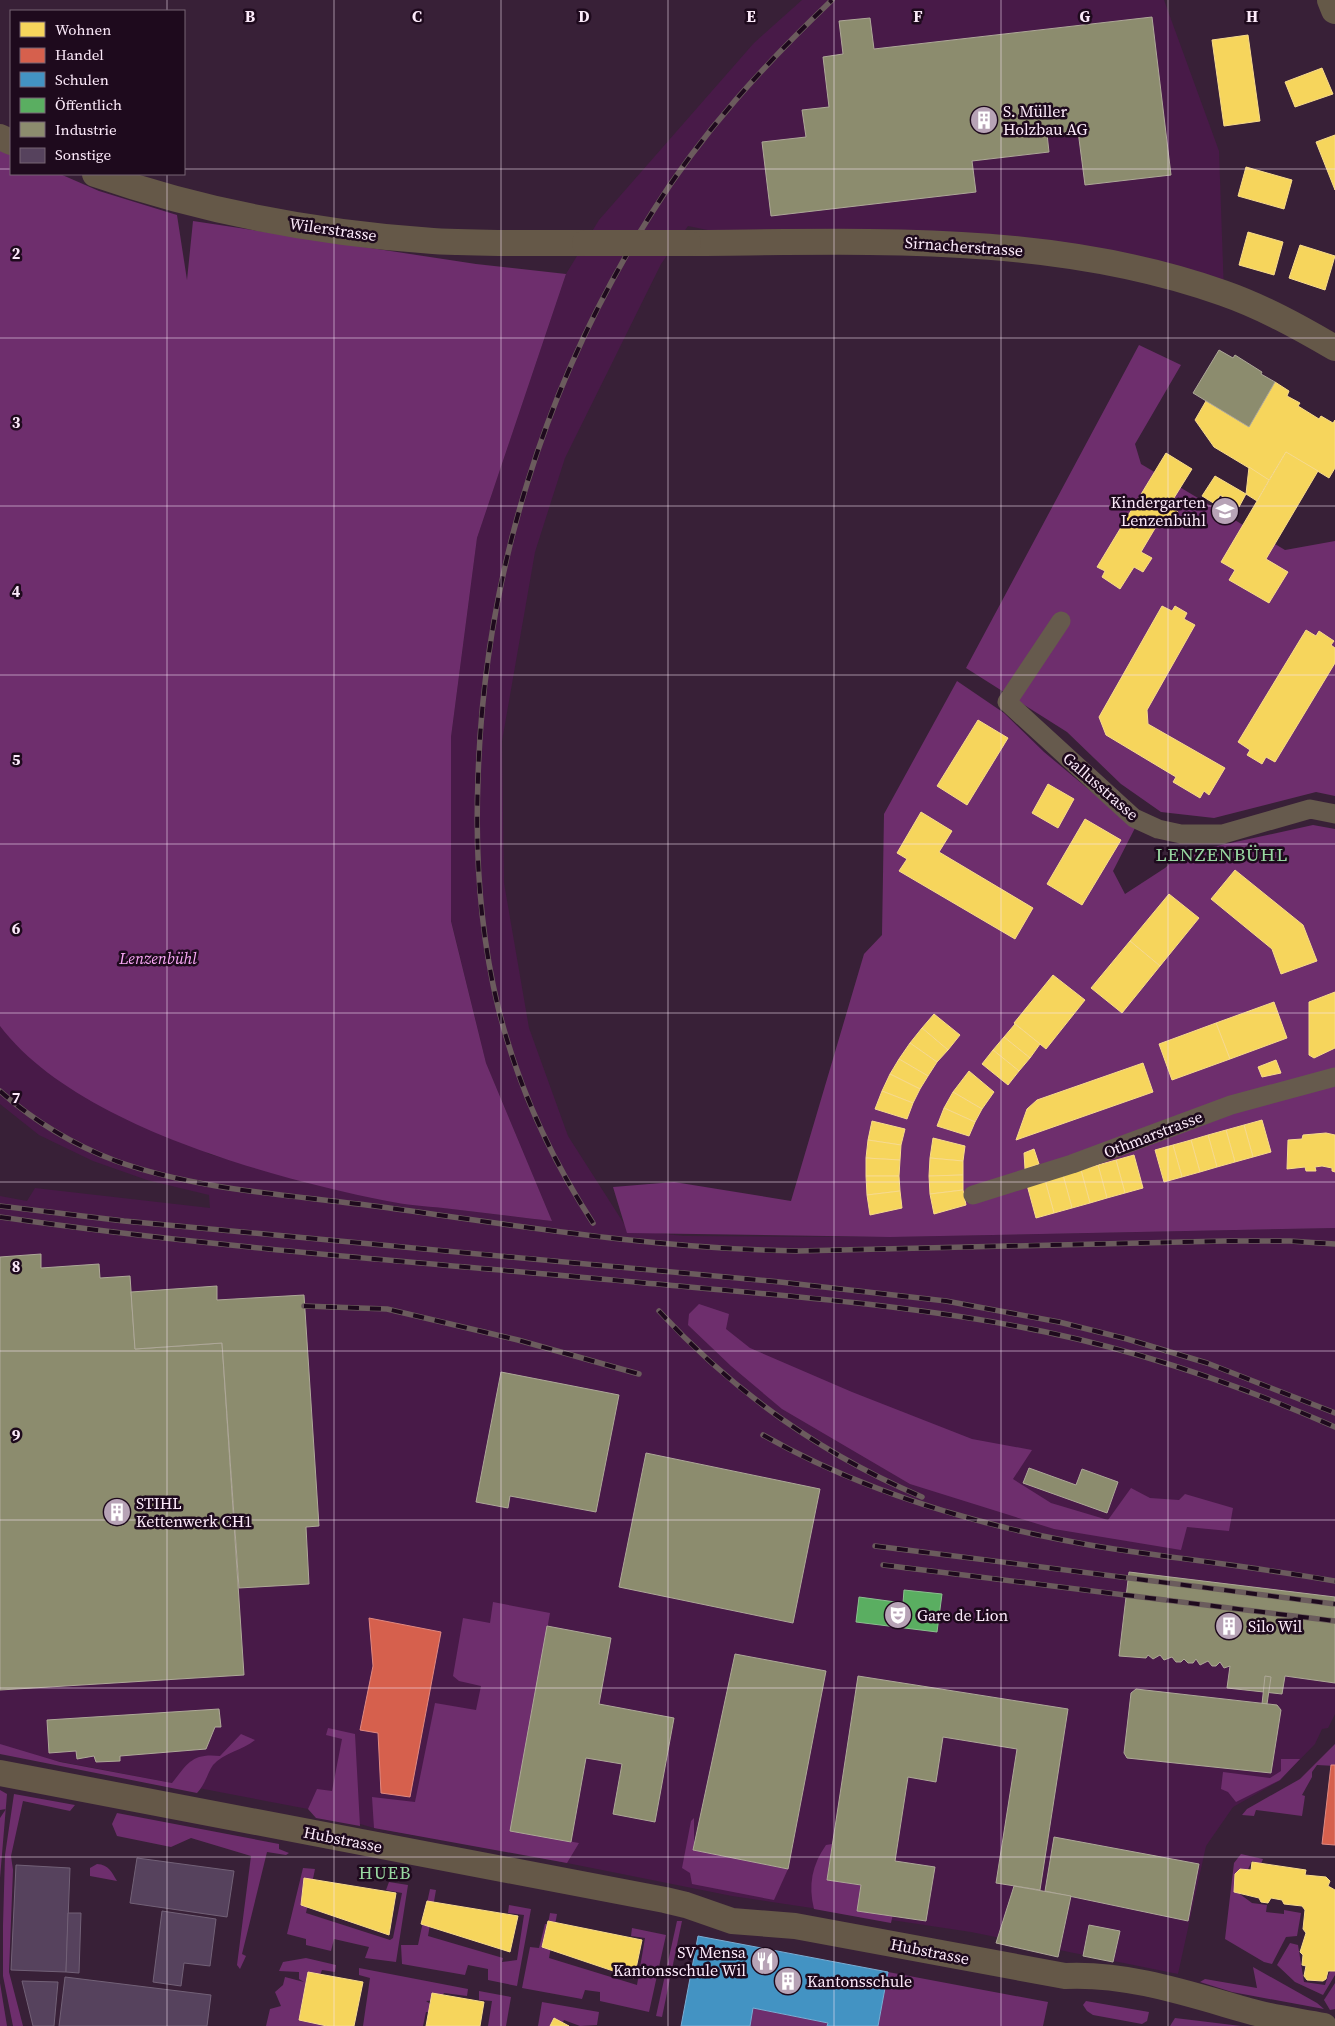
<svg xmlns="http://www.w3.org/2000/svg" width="1335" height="2026" viewBox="0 0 1335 2026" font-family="'Source Serif 4',serif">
<rect width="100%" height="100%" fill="#382037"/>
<!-- built -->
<polygon fill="#481a48" points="802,0 1164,0 1219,151 1224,293 1138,270 767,242 688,226 661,264 565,458 535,552 502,741 504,883 529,1028 568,1136 628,1230 684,1236 890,1237 1335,1228 1335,1714 1328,1728 1322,1729 1315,1744 1279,1781 1233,1807 1206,1846 1178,1974 971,1932 732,1896 507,1851 374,1828 308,1809 0,1750 0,1196 27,1201 35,1188 210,1208 209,1195 147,1180 93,1161 39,1135 0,1104 0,1025 209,1154 290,1177 388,1201 552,1221 486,1063 451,920 451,737 477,538 566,274 599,220 754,43"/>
<!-- green -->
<g fill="#6e2e6d">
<path d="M0 147 11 152V174H60L99 191 177 215 187 280 193 221 476 264 566 274 477 538 451 737V921L486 1063 552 1221C516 1217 480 1212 443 1208 425 1206 405 1205 387 1201 269 1177 75 1125 0 1026Z"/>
<polygon points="1139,345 1181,365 1135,444 1141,464 1285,550 1335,541 1335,796 1316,792 1214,818 1161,812 1121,784 1067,732 966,668"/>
<polygon points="957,681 1004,713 1044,752 1135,828 1113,871 1125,894 1165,868 1180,854 1313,825 1335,829 1335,1228 890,1237 627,1233 613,1187 674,1182 791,1201 864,954 882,935 884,814"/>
<polygon points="699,1304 729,1314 726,1329 750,1348 852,1392 972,1439 1032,1450 1013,1479 1051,1503 1108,1520 1131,1488 1150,1498 1179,1500 1185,1494 1233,1508 1229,1531 1187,1527 1181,1550 1054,1529 910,1484 782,1409 731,1366 688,1325 689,1314"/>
<polygon points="493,1602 550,1613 511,1831 579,1843 567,1863 374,1828 372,1797 415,1802 435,1703 476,1710 481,1686 459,1681 453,1676 463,1618 490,1623"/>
<polygon points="328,1728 355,1734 360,1826 316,1818 308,1809 317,1789 332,1791 342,1739 326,1735"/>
<path d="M241 1734 255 1740C243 1750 223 1753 213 1765 207 1774 205 1785 197 1793L0 1754V1744L60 1762 172 1783C188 1763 192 1753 220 1756Z"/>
<polygon points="1335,1744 1335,1766 1317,1765 1312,1772 1312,1777 1302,1795 1305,1796 1302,1816 1256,1810 1254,1816 1242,1815 1247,1809 1300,1779"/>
<polygon points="1281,1759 1300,1759 1280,1780 1236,1802 1228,1792 1221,1789 1223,1772 1270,1778 1281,1771"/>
<polygon points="0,1790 7,1794 0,1878 0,1818 6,1809 0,1810"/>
<polygon points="14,1794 75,1805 70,1811 23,1801 11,1856 13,1870 9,1972 23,2026 13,2026 3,1976 3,1925 5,1855"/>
<polygon points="117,1813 279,1844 279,1849 289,1853 286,1855 267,1852 242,1954 246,1956 240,1969 237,1965 251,1856 191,1838 171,1847 117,1836 112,1824"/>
<polygon points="694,1818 694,1850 788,1869 774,1900 692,1884 690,1873 682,1868 691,1821"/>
<path d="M832 1844 827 1880 861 1885 895 1905 891 1923 814 1909C808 1885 812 1865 826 1845Z"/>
<polygon points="1241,1854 1263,1859 1261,1864 1252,1861 1237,1892 1252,1903 1267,1905 1266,1912 1284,1914 1284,1910 1301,1913 1297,1936 1286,1937 1272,1964 1264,1962 1225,1939 1234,1863"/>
<path d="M97 1864C109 1865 111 1871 117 1881L90 1876V1868Z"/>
<polygon points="303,1868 315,1869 306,1913 390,1940 393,1938 402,1893 386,1890 389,1882 408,1885 396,1962 365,1958 369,1947 334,1939 331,1951 306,1945 306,1939 287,1934"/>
<polygon points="430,1889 436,1890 428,1936 503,1958 502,1962 517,1960 524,1915 508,1913 509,1905 531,1909 517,1986 488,1980 488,1969 468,1965 465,1975 402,1964 401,1945 418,1945"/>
<polygon points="550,1913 557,1914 549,1958 637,1985 645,1938 631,1936 632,1928 666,1935 649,2012 600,2001 600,1992 585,1990 582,1999 522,1988 530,1947 539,1948 545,1924 548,1924"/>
<polygon points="677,1921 682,1921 662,2017 656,2016"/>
<polygon points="1290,1943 1298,1945 1304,1982 1325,1985 1329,1973 1335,1966 1335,1975 1323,1995 1295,1982 1277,1965"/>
<polygon points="306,1958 336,1965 335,1972 322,1970 319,1978 309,1978 301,2012 327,2026 266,2026 270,2009 281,2006 275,1992 283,1985 285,1977 304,1982 299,1979 299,1972 279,1971 283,1962"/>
<polygon points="1253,1967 1317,2003 1324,2009 1232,1992 1200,1982 1205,1979 1257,1988"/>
<polygon points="359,1968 468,1989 467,1996 444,1993 440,2000 426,2001 436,2008 435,2013 426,2012 423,2026 363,2026 370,1978 359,1975"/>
<polygon points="888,1972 1048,2002 1043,2026 878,2026"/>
<polygon points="0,1983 7,2026 0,2026"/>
<polygon points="1335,1983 1335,2009 1330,2010 1324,2000"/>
<polygon points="479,1991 511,1997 506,2026 488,2026 492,2001 479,2000"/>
<polygon points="1086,2001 1149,2012 1147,2021 1142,2024 1093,2015 1087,2011 1083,2005"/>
<polygon points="542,2002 599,2012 597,2025 580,2026 564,2020 561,2026 538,2026"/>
<polygon points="753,2008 828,2023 827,2026 750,2026"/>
<polygon points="1175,2018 1241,2026 1170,2026"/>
</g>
<!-- homes -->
<g fill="#f6d55c" stroke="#f8db8b">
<polygon points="1248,35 1260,121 1224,126 1212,40"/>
<polygon points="1322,68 1333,94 1295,107 1285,82"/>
<polygon points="1335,135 1335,190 1316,142"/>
<polygon points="1246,167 1292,180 1284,209 1238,196"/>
<polygon points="1248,232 1283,242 1274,275 1239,265"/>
<polygon points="1300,245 1335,256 1325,290 1289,278"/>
<polygon points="1275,382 1289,391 1287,396 1300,403 1298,406 1319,419 1321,416 1333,423 1335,420 1335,468 1329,478 1286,452 1269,480 1214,447 1195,420 1206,401 1249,427"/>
<polygon points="1286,452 1318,471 1266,559 1288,572 1269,603 1229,580 1235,570 1221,562"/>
<polygon points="1166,453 1192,469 1169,506 1178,512 1170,526 1160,520 1141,552 1152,558 1143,572 1134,567 1120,589 1102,577 1105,571 1097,567"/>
<polygon points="1249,467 1269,480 1257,501 1246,494"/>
<polygon points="1215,476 1246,494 1239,507 1220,495 1215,504 1202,496"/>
<polygon points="1162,606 1172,611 1175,606 1187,613 1184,619 1195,625 1147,710 1148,724 1225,768 1209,795 1204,791 1200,798 1173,782 1176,777 1106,735 1099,717"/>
<polygon points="1306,630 1316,636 1319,631 1334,641 1331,645 1335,648 1335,663 1275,762 1266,757 1262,764 1247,755 1250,750 1238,742"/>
<polygon points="978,720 1008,738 967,805 937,786"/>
<polygon points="1048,784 1074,799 1058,828 1032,813"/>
<polygon points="921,812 952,831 939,852 1033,908 1015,939 899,871 907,859 897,853"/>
<polygon points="1085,819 1121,840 1082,905 1047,884"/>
<polygon points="1235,870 1303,925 1317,961 1281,974 1272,949 1211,899"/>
<polygon points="1169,894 1199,918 1160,966 1130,941"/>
<polygon points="1130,941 1160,966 1122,1013 1091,988"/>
<polygon points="1053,975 1085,1000 1046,1049 1014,1023"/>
<polygon points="1335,992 1335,1048 1314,1058 1309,1055 1309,1002"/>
<polygon points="1274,1002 1287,1038 1230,1059 1216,1023"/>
<polygon points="934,1014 960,1035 948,1050 922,1028"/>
<polygon points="1216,1023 1230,1059 1172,1080 1159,1044"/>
<polygon points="1015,1024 1040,1044 1030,1058 1004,1037"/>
<polygon points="922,1028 948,1050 937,1062 910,1043"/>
<polygon points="1004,1037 1030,1058 1019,1071 993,1050"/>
<polygon points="910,1043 937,1062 928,1076 899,1059"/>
<polygon points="993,1050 1019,1071 1008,1085 982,1064"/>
<polygon points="899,1059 928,1076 920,1089 890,1074"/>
<polygon points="1276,1060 1281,1073 1262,1077 1258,1067"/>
<polygon points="1143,1063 1153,1092 1016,1140 1027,1109 1037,1100"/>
<polygon points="969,1071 994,1092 982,1109 953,1092"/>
<polygon points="890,1074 920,1089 913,1103 882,1091"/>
<polygon points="882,1091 913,1103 907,1119 875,1109"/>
<polygon points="953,1092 982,1109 975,1122 944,1108"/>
<polygon points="944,1108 975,1122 969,1136 937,1126"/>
<polygon points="1262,1120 1271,1152 1253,1157 1244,1125"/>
<polygon points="872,1121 905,1129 901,1145 868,1140"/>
<polygon points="1244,1125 1253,1157 1235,1162 1226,1130"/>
<polygon points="1226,1130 1235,1162 1217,1167 1208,1135"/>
<polygon points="1326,1133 1335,1135 1335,1172 1332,1171 1332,1168 1322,1166 1315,1167 1316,1171 1306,1171 1305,1167 1287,1169 1288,1140 1302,1139 1303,1135"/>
<polygon points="1208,1135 1217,1167 1200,1172 1191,1140"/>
<polygon points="933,1138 965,1146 963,1161 930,1158"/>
<polygon points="868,1140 901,1145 900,1160 866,1158"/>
<polygon points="1191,1140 1200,1172 1182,1177 1173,1145"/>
<polygon points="1173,1145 1182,1177 1164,1182 1155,1150"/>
<polygon points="1034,1149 1039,1164 1025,1169 1024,1153"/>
<polygon points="1134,1155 1143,1188 1125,1193 1116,1160"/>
<polygon points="866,1158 900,1160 899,1176 866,1176"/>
<polygon points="930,1158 963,1161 963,1175 929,1176"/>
<polygon points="1116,1160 1125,1193 1107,1198 1098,1165"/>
<polygon points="1098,1165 1107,1198 1090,1203 1081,1170"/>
<polygon points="1081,1170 1090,1203 1072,1208 1063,1175"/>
<polygon points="963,1175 963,1190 930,1194 929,1176"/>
<polygon points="1063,1175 1072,1208 1054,1213 1045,1180"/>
<polygon points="866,1176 899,1176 900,1191 867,1195"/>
<polygon points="1045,1180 1054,1213 1036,1218 1027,1185"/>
<polygon points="963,1190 966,1205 934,1214 930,1194"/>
<polygon points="900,1191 902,1208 870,1215 867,1195"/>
<polygon points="1252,1862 1306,1870 1305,1875 1326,1877 1330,1881 1328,1886 1335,1890 1335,1971 1328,1971 1326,1979 1323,1981 1307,1980 1304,1976 1306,1966 1302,1965 1303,1955 1300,1952 1306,1933 1303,1929 1305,1910 1302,1906 1284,1904 1282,1900 1271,1898 1268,1903 1261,1902 1259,1898 1234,1892 1235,1874 1240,1869 1251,1870"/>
<polygon points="304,1878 396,1893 389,1935 301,1905"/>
<polygon points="427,1901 518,1916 510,1952 421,1924"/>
<polygon points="548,1921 642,1940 634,1978 542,1947"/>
<polygon points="308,1972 363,1982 354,2026 327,2026 299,2020"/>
<polygon points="432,1993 484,2002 480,2026 426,2026"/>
<polygon points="554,2018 569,2026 550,2026"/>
</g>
<!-- shops -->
<g fill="#d6604d" stroke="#e18981">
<polygon points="369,1618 441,1632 410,1797 381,1793 378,1733 360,1730 373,1666"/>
<polygon points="1331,1765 1335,1765 1335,1845 1322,1844"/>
</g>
<!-- schools -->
<polygon fill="#4393c3" stroke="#7aadd4" points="698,1936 888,1972 878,2026 827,2026 828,2023 753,2008 750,2026 681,2026"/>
<!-- public -->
<polygon fill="#5aae61" stroke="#8bc08f" points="904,1590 942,1594 937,1632 856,1622 859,1597 903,1603"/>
<!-- industry -->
<g fill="#8c8c6e" stroke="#aea898">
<polygon points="1152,17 1171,175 1085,185 1078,131 1047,134 1049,152 972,161 976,192 771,216 762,142 806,137 802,110 829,107 823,57 843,54 839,21 870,18 874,49"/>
<polygon points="1219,350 1233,358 1235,355 1262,372 1261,374 1275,382 1249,427 1193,393"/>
<polygon points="41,1254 41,1268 99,1264 100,1278 130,1276 135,1349 222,1343 244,1675 0,1690 0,1257"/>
<polygon points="217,1286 217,1300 304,1295 319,1526 306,1527 309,1584 239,1588 222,1343 135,1349 131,1292"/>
<polygon points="501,1372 619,1395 596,1512 510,1496 508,1508 476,1502"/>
<polygon points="646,1453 820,1489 793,1623 619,1587"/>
<polygon points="1029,1468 1076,1485 1082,1469 1118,1482 1107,1513 1023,1483"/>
<polygon points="1129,1572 1335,1597 1335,1683 1285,1676 1282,1694 1227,1688 1230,1666 1224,1668 1220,1662 1216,1666 1212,1666 1208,1661 1200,1665 1196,1659 1193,1663 1188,1663 1184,1659 1181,1662 1176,1662 1172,1657 1164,1660 1160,1655 1153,1659 1148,1655 1146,1658 1119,1656"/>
<polygon points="547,1626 611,1638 599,1704 674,1718 655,1822 613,1814 622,1764 586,1758 571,1842 510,1831"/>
<polygon points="735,1654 826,1671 788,1869 693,1850"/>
<polygon points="858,1676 1068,1709 1040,1890 996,1883 1017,1749 943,1737 936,1782 908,1777 895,1861 935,1867 926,1921 857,1911 861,1885 827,1880"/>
<polygon points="1265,1676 1271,1677 1267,1704 1262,1704"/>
<polygon points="1136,1689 1277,1705 1281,1710 1271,1773 1127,1758 1124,1753 1131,1693"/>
<polygon points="219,1709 221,1727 215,1727 206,1749 120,1756 120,1761 96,1762 94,1756 77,1759 76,1751 49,1753 47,1720"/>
<polygon points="1054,1837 1199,1864 1188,1921 1045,1891"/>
<polygon points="1014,1886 1071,1896 1058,1957 996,1943"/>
<polygon points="1089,1925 1120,1931 1113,1962 1083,1956"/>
</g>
<!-- building -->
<g fill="#56425d" stroke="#726177">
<polygon points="137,1858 234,1871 227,1917 130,1903"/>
<polygon points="16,1865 70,1868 66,1972 11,1970"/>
<polygon points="162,1911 216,1919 210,1966 184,1963 181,1986 153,1982"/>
<polygon points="68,1913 81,1913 79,1973 66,1972"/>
<polygon points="65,1977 211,1995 207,2026 59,2026"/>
<polygon points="22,1981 58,1982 54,2026 33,2026"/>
</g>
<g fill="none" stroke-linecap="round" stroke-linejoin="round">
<!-- street -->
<g stroke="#665a4d" stroke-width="19">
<polyline points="1061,621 1007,702 1134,818 1158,829 1181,834 1223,834 1310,809 1335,814"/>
<polyline points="973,1195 1072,1164 1231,1105 1335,1077"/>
</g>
<!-- secondary -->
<g stroke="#655848" stroke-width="26">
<polyline points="0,137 11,142"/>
<path d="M95 174C204 212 319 233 433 241 484 244 535 243 585 243"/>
<path d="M688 243C868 242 1051 232 1223 293 1263 307 1299 327 1335 348"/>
<path d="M0 1773 665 1900 686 1905 732 1921 795 1926 1065 1976C1128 1973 1189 1994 1249 2011 1273 2018 1299 2021 1324 2026"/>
</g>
<!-- primary -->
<polyline stroke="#655948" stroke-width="28" points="1331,0 1335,10"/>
<!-- rail casing -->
<g stroke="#6b5c5d" stroke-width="5.5">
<g id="rail">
<path d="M0 1091C34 1121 74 1145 116 1161 200 1191 294 1195 382 1207 520 1226 658 1249 798 1251L1224 1241H1290L1335 1244"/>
<polyline points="0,1206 124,1221 780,1282 946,1301 1059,1322 1127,1339 1207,1363 1335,1413"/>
<path d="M0 1217C214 1248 430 1263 645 1283 767 1294 890 1303 1010 1325 1122 1345 1231 1381 1335 1427"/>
<path d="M593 1223C550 1157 517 1084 498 1007 480 932 475 856 478 779 484 577 545 381 653 211 702 132 765 64 832 0"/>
<polyline points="304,1306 387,1309 518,1340 639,1374"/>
<path d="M659 1311C734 1392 821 1454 922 1497"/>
<path d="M763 1435C870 1496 993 1530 1114 1549 1188 1560 1262 1568 1335 1581"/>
<polyline points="875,1546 1335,1604"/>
<polyline points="883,1565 1335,1621"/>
</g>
</g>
<!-- rail -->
<use href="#rail" stroke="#1e0a1d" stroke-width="4" stroke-dasharray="11" stroke-linecap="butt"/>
<!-- secondary-bridge -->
<polyline stroke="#655848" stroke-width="26" points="585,243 688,243"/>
</g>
<!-- grid -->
<path fill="none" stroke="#fceafa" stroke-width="1" stroke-opacity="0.55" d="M167 0V11M334 0V2026M501 0V2026M668 0V2026M834 0V2026M1001 0V2026M1168 0V2026M0 169H11M184 169H1335M167 174V2026M0 338H1335M0 506H1335M0 675H1335M0 844H1335M0 1013H1335M0 1182H1335M0 1351H1335M0 1520H1335M0 1688H1335M0 1857H1335"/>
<!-- icons -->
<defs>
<g id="building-disc" transform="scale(1.4375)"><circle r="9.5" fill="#b7a3b6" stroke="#1e0a1d"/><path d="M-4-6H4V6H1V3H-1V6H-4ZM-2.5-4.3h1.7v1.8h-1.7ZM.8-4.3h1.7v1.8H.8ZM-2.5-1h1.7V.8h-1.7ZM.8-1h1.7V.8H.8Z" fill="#fff"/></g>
<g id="school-disc" transform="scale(1.4375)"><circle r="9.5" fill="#b7a3b6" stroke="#1e0a1d"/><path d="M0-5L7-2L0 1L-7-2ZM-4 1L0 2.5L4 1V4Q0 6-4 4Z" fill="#fff"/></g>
<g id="theatre-disc" transform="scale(1.4375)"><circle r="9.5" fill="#b7a3b6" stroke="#1e0a1d"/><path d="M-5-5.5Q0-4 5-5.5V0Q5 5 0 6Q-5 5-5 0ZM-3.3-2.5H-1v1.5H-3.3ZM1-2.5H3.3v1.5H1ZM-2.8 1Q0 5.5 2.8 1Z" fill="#fff"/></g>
<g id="restaurant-disc" transform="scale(1.4375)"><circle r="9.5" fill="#b7a3b6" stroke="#1e0a1d"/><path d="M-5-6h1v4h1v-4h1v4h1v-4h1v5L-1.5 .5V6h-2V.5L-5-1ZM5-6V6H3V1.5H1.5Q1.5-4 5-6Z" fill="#fff"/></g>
</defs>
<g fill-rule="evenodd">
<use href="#building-disc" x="984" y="120"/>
<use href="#school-disc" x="1225" y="511"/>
<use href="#building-disc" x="117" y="1512"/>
<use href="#theatre-disc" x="898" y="1615"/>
<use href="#building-disc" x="1229" y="1626"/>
<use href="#restaurant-disc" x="765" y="1961"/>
<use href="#building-disc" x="788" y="1981"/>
</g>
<g text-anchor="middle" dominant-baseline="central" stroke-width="5" stroke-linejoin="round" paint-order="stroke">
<!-- poi labels -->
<g font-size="16" fill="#fceafa" stroke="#1e0a1d" text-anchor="start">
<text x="1003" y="111">S. Müller<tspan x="1003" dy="18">Holzbau AG</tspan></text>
<text x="1206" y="502" text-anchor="end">Kindergarten<tspan x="1206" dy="18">Lenzenbühl</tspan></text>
<text x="136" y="1503">STIHL<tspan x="136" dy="18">Kettenwerk CH1</tspan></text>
<text x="917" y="1615">Gare de Lion</text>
<text x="1248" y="1626">Silo Wil</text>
<text x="746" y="1952" text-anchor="end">SV Mensa<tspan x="746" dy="18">Kantonsschule Wil</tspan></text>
<text x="807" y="1981">Kantonsschule</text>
</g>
<!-- street labels -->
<g font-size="16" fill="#fceafa" stroke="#1e0a1d">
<text transform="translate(333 229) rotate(8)">Wilerstrasse</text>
<text transform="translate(964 246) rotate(4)">Sirnacherstrasse</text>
<text transform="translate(1101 786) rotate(41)">Gallusstrasse</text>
<text transform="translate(1153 1134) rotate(-21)">Othmarstrasse</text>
<text transform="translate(343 1839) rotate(11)">Hubstrasse</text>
<text transform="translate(930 1951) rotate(11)">Hubstrasse</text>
</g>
<!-- park labels -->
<g font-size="16" font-style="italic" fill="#fba9f7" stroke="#1e0a1d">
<text x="158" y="958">Lenzenbühl</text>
</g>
<!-- neighbourhood labels -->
<g font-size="18" letter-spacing="1" fill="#98d8a1" stroke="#1e0a1d">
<text x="385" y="1872">HUEB</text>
</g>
<!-- quarter labels -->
<g font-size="19" letter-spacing="1" fill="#98d8a1" stroke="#1e0a1d">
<text x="1222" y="854">LENZENBÜHL</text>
</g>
</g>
<g font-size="16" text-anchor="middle" font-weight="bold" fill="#fceafa" stroke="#1e0a1d" stroke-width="5" stroke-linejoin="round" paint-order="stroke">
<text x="250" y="22">B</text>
<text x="417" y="22">C</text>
<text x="584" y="22">D</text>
<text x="751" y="22">E</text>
<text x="918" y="22">F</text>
<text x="1085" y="22">G</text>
<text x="1252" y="22">H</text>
<text x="16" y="259">2</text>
<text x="16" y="428">3</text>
<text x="16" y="597">4</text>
<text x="16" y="765">5</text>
<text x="16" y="934">6</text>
<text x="16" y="1103">7</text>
<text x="16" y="1272">8</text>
<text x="16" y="1441">9</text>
</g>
<!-- legend -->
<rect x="10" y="10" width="175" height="165" fill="#1e0a1d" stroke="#776475"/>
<rect x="20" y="22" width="25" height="15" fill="#f6d55c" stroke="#776475"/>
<text x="55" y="35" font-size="15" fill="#fceafa">Wohnen</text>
<rect x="20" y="48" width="25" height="15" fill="#d6604d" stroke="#776475"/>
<text x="55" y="60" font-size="15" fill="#fceafa">Handel</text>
<rect x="20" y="72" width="25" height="15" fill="#4393c3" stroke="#776475"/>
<text x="55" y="85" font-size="15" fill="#fceafa">Schulen</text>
<rect x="20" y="98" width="25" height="15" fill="#5aae61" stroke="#776475"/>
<text x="55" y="110" font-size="15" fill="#fceafa">Öffentlich</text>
<rect x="20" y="122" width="25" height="15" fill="#8c8c6e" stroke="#776475"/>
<text x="55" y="135" font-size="15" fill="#fceafa">Industrie</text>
<rect x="20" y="148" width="25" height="15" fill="#56425d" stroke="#776475"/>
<text x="55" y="160" font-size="15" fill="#fceafa">Sonstige</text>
</svg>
